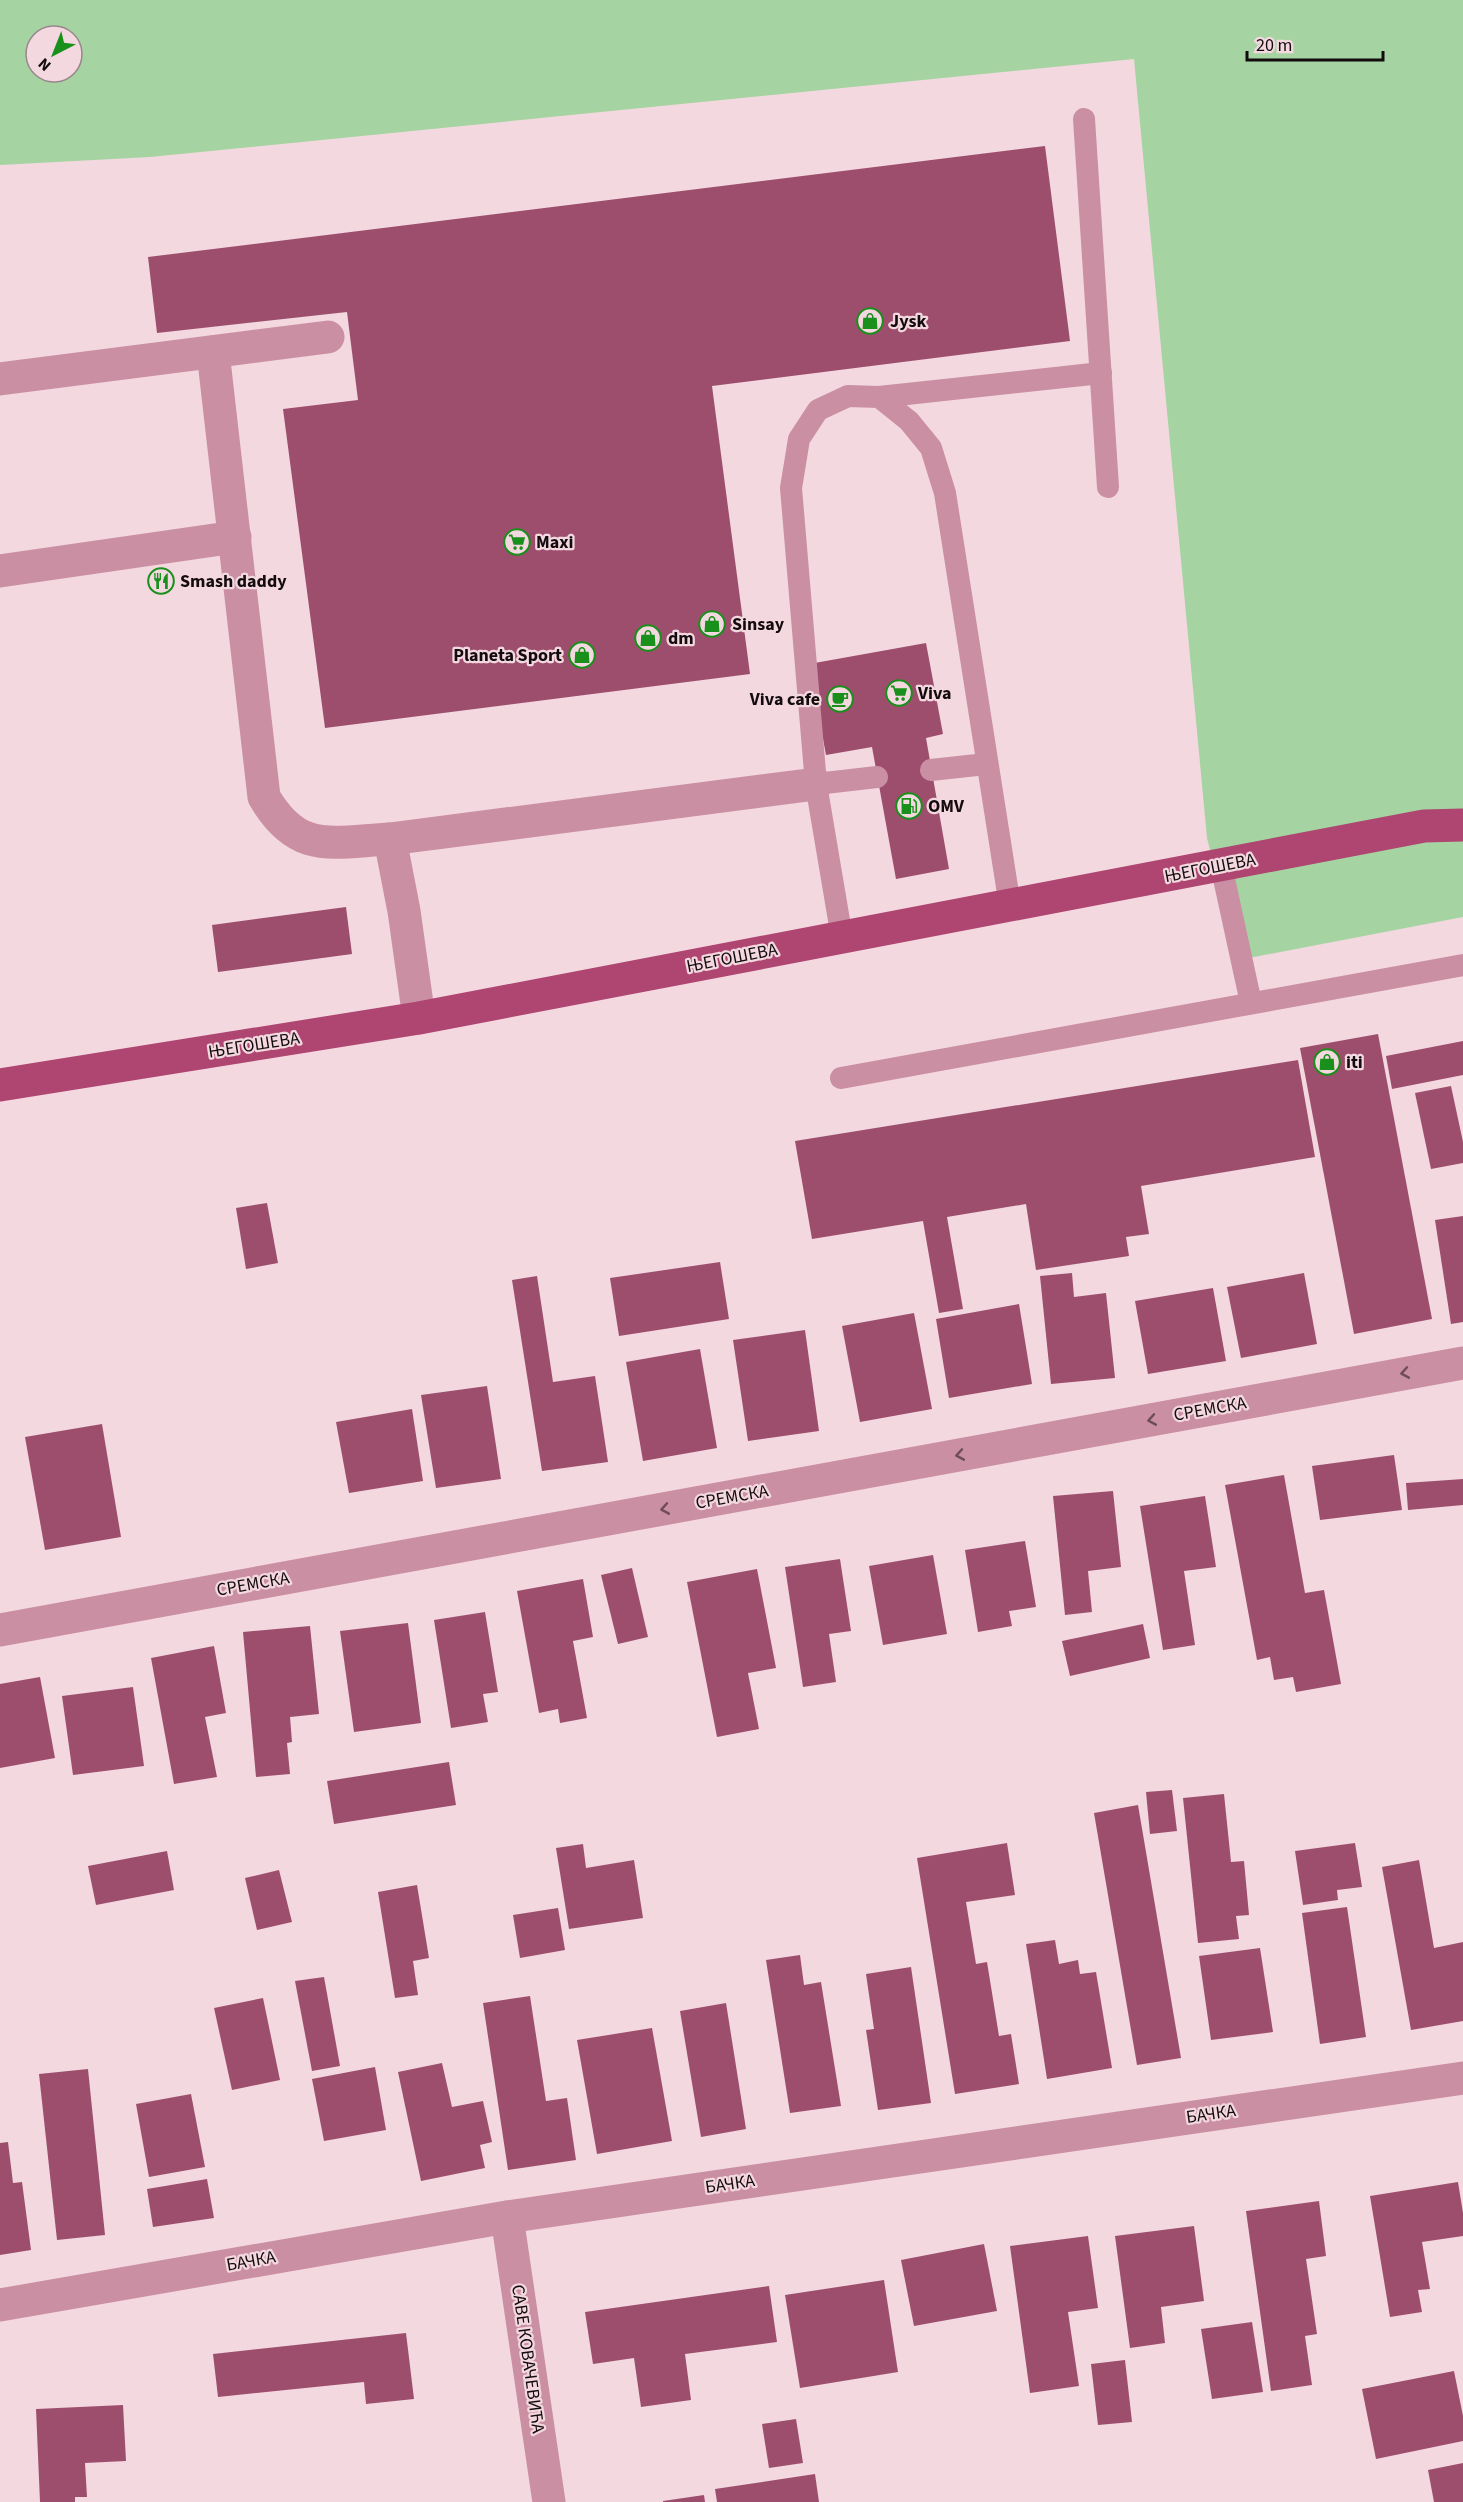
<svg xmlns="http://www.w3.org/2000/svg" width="1463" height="2502" viewBox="0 0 1463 2502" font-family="'Source Sans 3',sans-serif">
<rect width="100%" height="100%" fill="#f3d8e0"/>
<!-- green -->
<path fill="#a5d4a2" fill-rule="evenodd" d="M0 0H1463V917L1238 960 1207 838 1134 59 150 157 0 165ZM36 36H72V72H36Z"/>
<!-- building -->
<g fill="#9e4e6d">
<polygon points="1045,146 1070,341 712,386 750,674 325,728 283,409 358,400 347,312 157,333 148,257"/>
<polygon points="926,643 943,734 926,738 949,869 896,879 872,747 826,755 809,664"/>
<polygon points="346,907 352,954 218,972 212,925"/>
<polygon points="1378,1034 1432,1319 1354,1334 1300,1048"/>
<polygon points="1463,1041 1463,1075 1392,1089 1386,1056"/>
<polygon points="1298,1060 1315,1157 1141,1186 1149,1234 1126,1237 1129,1256 1036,1270 1026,1204 947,1217 963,1309 939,1313 923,1221 812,1239 795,1141"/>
<polygon points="1451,1086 1463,1142 1463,1163 1431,1169 1415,1093"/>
<polygon points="267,1203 278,1263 246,1269 236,1208"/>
<polygon points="1463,1216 1463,1322 1451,1324 1435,1220"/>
<polygon points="720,1262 729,1319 619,1336 610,1278"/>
<polygon points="1072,1273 1074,1297 1106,1293 1115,1378 1051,1384 1040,1276"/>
<polygon points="1304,1273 1317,1344 1241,1358 1227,1287"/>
<polygon points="537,1276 553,1382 595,1376 608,1462 542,1471 512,1280"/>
<polygon points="1213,1288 1226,1361 1148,1374 1135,1301"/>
<polygon points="1019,1304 1032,1384 949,1398 936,1319"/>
<polygon points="914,1313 932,1409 860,1422 842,1326"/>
<polygon points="805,1330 819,1431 748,1441 733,1340"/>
<polygon points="700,1349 717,1448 643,1461 626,1362"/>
<polygon points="487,1386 501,1479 436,1488 421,1395"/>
<polygon points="412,1409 423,1481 349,1493 336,1422"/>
<polygon points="102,1424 121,1537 45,1550 25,1437"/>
<polygon points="1394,1455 1402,1510 1320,1520 1312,1466"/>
<polygon points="1284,1475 1305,1593 1324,1590 1341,1684 1296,1692 1293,1677 1274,1680 1270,1657 1257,1660 1225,1485"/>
<polygon points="1463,1479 1463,1505 1408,1510 1406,1483"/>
<polygon points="1113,1491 1121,1567 1088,1571 1092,1612 1065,1615 1053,1496"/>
<polygon points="1205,1496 1216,1567 1184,1571 1195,1645 1163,1650 1140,1506"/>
<polygon points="1025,1541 1036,1607 1009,1611 1012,1626 978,1632 965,1550"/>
<polygon points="933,1555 947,1634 883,1645 869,1566"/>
<polygon points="840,1559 851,1631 829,1634 836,1682 803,1687 785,1567"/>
<polygon points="632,1568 648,1637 618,1644 601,1575"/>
<polygon points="757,1569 776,1668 748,1673 759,1729 717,1737 687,1582"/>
<polygon points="583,1579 593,1637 573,1641 587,1718 560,1723 558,1709 539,1713 517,1591"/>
<polygon points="485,1612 498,1692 483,1694 488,1722 451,1728 434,1620"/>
<polygon points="408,1623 421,1723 354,1732 340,1631"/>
<polygon points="1143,1624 1150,1658 1070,1676 1062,1641"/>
<polygon points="310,1626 319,1714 290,1717 292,1742 287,1743 290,1774 256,1777 243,1632"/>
<polygon points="214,1646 226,1713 205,1717 217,1777 174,1784 151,1658"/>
<polygon points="40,1677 55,1758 0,1768 0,1684"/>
<polygon points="133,1687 144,1766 73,1775 62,1696"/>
<polygon points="449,1762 456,1805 334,1824 327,1781"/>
<polygon points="1172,1790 1177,1831 1150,1834 1146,1792"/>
<polygon points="1224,1794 1231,1862 1244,1861 1249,1915 1236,1916 1239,1939 1198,1943 1183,1798"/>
<polygon points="1138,1805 1181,2058 1137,2065 1094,1813"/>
<polygon points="1007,1843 1015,1895 966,1902 976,1964 987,1962 999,2036 1011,2034 1019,2084 955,2094 917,1858"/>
<polygon points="1355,1843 1362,1887 1337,1890 1338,1900 1303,1905 1295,1851"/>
<polygon points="583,1844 586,1868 634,1860 643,1918 569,1929 556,1848"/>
<polygon points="167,1851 174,1890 96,1905 88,1866"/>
<polygon points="1419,1860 1434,1948 1463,1942 1463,2021 1411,2030 1382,1867"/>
<polygon points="279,1870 292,1922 257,1930 245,1878"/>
<polygon points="417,1885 429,1958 413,1961 418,1995 395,1998 378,1892"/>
<polygon points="1347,1907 1366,2037 1320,2044 1302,1913"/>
<polygon points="558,1908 565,1950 520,1958 513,1915"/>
<polygon points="1055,1940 1059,1964 1078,1960 1080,1974 1096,1972 1112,2068 1047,2079 1026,1944"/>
<polygon points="1260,1948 1273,2032 1211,2040 1199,1956"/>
<polygon points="800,1955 804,1985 821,1982 841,2106 790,2113 766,1960"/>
<polygon points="911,1967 931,2103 878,2110 866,2030 874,2029 866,1974"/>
<polygon points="324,1977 340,2066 312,2071 295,1981"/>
<polygon points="530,1996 546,2101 567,2098 576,2160 508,2170 483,2003"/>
<polygon points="263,1998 280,2080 232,2090 214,2008"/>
<polygon points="726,2003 746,2129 701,2137 680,2011"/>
<polygon points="652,2028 672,2141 597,2154 577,2040"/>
<polygon points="442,2063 452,2107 483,2101 492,2142 480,2145 485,2168 421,2181 398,2072"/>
<polygon points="375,2067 386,2130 324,2141 312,2079"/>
<polygon points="88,2069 105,2235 57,2240 39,2074"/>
<polygon points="191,2094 205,2167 149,2177 136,2104"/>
<polygon points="8,2142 13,2183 22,2182 31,2250 0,2255 0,2143"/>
<polygon points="207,2179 214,2218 153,2227 147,2189"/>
<polygon points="1458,2182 1463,2213 1463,2236 1422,2242 1430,2289 1418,2290 1422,2312 1390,2317 1370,2196"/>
<polygon points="1319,2201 1326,2256 1306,2259 1317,2334 1305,2336 1312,2385 1271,2391 1246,2211"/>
<polygon points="1194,2226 1204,2301 1161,2307 1165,2343 1130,2348 1115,2236"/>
<polygon points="1088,2236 1098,2308 1068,2312 1079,2386 1030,2393 1010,2246"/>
<polygon points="984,2244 997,2311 914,2326 901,2260"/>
<polygon points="884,2280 898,2372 800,2388 785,2295"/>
<polygon points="769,2286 777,2342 685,2354 691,2400 641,2407 634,2358 593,2364 585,2312"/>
<polygon points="1252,2322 1263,2392 1212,2399 1201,2329"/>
<polygon points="406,2333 414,2399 366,2404 364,2382 218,2397 213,2354"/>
<polygon points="1125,2360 1132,2422 1098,2425 1091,2364"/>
<polygon points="1454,2371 1463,2416 1463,2441 1376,2459 1362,2389"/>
<polygon points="123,2405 126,2461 85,2463 87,2497 75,2497 75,2502 40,2502 36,2409"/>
<polygon points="796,2419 803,2463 769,2468 762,2424"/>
<polygon points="1463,2463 1463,2502 1434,2502 1428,2470"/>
<polygon points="815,2474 819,2502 717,2502 715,2489"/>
<polygon points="704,2495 705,2502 663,2502 663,2501"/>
</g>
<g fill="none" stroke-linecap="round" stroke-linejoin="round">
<!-- lane -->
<g stroke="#cb8fa4" stroke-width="22">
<polyline points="1084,119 1108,487"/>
<polyline points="879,397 1101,373"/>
<polyline points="931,770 986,764"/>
<polyline points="816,784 877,777"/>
<polyline points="1221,865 1251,1003"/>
<polyline points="842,938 816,784 791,488 799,439 818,410 848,396 879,397 909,421 931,448 945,493 1010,906"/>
<polyline points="841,1078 1463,965"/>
</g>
<!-- street -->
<g stroke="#cb8fa4" stroke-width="33">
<path d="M213 352 264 797C298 855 331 842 390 839L816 784"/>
<polyline points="0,379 328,337"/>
<polyline points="0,571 235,537"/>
<polyline points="390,839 404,911 419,1018"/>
<polyline points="0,1630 1463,1363"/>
<polyline points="507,2217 549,2502"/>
<polyline points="0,2305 507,2217 1463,2078"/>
</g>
<!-- primary -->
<polyline stroke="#af4571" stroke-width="33" points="0,1085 419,1018 1424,826 1463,825"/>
</g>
<!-- one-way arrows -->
<defs><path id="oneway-chevron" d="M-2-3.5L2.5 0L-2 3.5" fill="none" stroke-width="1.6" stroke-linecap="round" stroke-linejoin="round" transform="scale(1.5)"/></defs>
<g stroke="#6f4d58">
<use href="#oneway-chevron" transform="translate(1405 1373) rotate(170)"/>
<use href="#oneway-chevron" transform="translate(1152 1420) rotate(170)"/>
<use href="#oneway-chevron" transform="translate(960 1455) rotate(170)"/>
<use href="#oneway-chevron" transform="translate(665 1509) rotate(170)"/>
</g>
<!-- icons -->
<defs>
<g id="shop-ring" transform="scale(1.35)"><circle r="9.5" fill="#f3d8e0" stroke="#19901b" stroke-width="1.5"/><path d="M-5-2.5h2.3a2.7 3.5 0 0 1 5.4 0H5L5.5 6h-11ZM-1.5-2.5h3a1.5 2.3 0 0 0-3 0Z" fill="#19901b"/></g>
<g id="supermarket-ring" transform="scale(1.35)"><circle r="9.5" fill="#f3d8e0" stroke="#19901b" stroke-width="1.5"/><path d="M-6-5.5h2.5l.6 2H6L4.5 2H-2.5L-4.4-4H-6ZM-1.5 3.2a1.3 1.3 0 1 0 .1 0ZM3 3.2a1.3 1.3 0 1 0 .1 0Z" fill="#19901b"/></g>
<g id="restaurant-ring" transform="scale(1.35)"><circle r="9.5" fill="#f3d8e0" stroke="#19901b" stroke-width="1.5"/><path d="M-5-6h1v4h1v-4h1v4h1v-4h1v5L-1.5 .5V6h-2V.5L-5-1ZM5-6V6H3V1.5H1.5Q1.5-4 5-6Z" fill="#19901b"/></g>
<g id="cafe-ring" transform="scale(1.35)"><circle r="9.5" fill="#f3d8e0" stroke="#19901b" stroke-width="1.5"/><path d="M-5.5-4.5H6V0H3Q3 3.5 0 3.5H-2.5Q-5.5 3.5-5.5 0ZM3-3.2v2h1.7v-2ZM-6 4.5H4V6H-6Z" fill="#19901b"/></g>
<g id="fuel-ring" transform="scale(1.35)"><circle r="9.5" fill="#f3d8e0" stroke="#19901b" stroke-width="1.5"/><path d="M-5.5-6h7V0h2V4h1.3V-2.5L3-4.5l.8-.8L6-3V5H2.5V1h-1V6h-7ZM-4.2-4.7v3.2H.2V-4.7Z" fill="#19901b"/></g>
</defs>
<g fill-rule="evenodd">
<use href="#shop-ring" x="870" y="321"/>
<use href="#supermarket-ring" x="517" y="542"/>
<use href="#restaurant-ring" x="161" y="581"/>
<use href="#shop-ring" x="712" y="624"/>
<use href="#shop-ring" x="648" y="638"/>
<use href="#shop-ring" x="582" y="655"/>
<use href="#supermarket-ring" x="899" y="693"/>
<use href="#cafe-ring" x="840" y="699"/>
<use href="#fuel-ring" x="909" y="806"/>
<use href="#shop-ring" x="1327" y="1062"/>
</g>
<g text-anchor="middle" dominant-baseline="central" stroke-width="4.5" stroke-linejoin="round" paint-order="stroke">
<!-- poi labels -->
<g font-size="18" font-weight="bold" fill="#130b0d" stroke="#f3d8e0" text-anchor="start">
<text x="890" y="321">Jysk</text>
<text x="536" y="542">Maxi</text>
<text x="180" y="581">Smash daddy</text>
<text x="732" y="624">Sinsay</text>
<text x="668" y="638">dm</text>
<text x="562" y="655" text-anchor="end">Planeta Sport</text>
<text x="918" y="693">Viva</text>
<text x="820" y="699" text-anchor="end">Viva cafe</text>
<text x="928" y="806">OMV</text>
<text x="1346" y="1062">iti</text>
</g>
<!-- street labels -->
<g font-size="18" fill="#130b0d" stroke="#f3d8e0">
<text transform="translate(1210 868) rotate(-11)">ЊЕГОШЕВА</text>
<text transform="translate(732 958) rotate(-11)">ЊЕГОШЕВА</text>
<text transform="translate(254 1045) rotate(-9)">ЊЕГОШЕВА</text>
<text transform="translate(1210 1409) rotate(-10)">СРЕМСКА</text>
<text transform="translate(732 1497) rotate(-10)">СРЕМСКА</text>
<text transform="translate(253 1584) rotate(-10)">СРЕМСКА</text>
<text transform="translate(1211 2114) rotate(-8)">БАЧКА</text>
<text transform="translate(730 2184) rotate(-8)">БАЧКА</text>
<text transform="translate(251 2261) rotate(-10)">БАЧКА</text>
<text transform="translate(528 2359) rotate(82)">САВЕ КОВАЧЕВИЋА</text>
</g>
</g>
<!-- north arrow -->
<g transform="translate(54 54) rotate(222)"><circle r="28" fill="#f3d8e0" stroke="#99868c" stroke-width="1.5"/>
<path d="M0-4.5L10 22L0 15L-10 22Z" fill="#19901b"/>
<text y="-9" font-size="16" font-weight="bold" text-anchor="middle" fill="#130b0d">N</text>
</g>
<!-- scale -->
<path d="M1247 51v9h136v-9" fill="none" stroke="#130b0d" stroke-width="3"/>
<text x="1256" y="51" font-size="18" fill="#130b0d" stroke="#f3d8e0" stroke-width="4.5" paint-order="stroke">20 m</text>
</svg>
